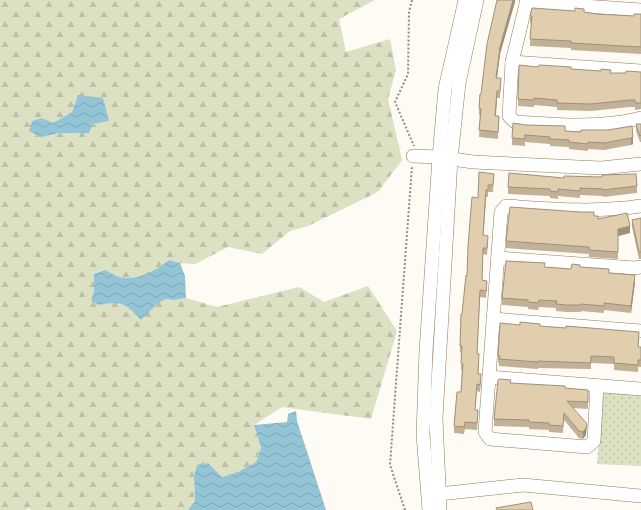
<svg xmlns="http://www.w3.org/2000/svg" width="641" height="510" viewBox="0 0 641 510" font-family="'PT Serif',serif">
<defs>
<pattern id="forest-firs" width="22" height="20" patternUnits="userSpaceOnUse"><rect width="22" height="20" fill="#dbe1c2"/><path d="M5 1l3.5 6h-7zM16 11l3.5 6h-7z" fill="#bcc1a6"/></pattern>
<pattern id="park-dots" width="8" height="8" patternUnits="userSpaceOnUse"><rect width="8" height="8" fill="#dbe1c2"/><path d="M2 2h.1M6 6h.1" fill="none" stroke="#bcc1a6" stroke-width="1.8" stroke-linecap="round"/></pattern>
<pattern id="water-waves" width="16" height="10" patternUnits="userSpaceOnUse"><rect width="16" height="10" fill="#93c5d6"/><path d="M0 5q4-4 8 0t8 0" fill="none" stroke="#7fa9b7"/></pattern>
</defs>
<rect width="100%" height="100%" fill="#fefaf4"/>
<!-- forest -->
<path fill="url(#forest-firs)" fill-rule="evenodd" d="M0 0H375L339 19 346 52 390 39 396 70 388 99 402 160 378 192 308 226 290 231 262 254 228 247 195 264 180 263 169 260C158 269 141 280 125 278 119 278 111 273 104 270L94 274V291L91 301 99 305C112 302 122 301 132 310L166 299 174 300 186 298 217 307 299 287 324 302 368 286 397 331 371 419 282 407 254 425 261 448 256 462 238 472 222 477 208 463 194 477 195 501 188 510H31L29 508 26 510H0ZM78 95 109 121 93 124 88 133H60L41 137 30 131 32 121 42 118 53 123 72 112Z"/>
<!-- park -->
<polygon fill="url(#park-dots)" points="604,391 641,394 641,466 640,466 597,464 603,397"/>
<!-- water -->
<g fill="url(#water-waves)">
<polygon points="78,95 103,98 109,121 93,124 89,133 60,133 41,137 29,131 32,121 42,118 53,123 72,112"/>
<path d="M169 260 180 263 185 276 186 298 174 300 166 299 158 303 141 320C126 304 122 300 99 305L91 301 94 291V274L105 270C111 273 119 278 126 278 141 279 158 269 169 260Z"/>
<polygon points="296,411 297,421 326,510 188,510 195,501 194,477 197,465 208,463 222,477 238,472 256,462 261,448 254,425 287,422 288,414"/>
</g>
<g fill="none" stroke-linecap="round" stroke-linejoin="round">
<!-- minor casing -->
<g stroke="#8e7d5f" stroke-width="14">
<g id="minor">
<path d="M527 0 512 62 509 116 515 122C548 124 581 127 614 123 623 122 632 121 641 118"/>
<polyline points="526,2 641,10"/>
<polyline points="512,62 641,71"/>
<polyline points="413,156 439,157 473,162 601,168 641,164"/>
<polyline points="498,258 635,268 641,267"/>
<polyline points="493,319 641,331"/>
<polyline points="489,377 641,389"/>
<path d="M597 386 594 441 587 447 490 439 485 432 501 212 506 206C552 209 595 213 641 206"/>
<polyline points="439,494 523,485 641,496"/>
<polyline points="429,510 423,434 426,351 439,157 445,89 465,0"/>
<polyline points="440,510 436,418 451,159 459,83 477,0"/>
</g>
</g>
<!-- path -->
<g stroke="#928c83" stroke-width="2" stroke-dasharray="2 2" stroke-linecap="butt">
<polyline points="412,0 409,12 408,74 395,102 414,146"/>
<polyline points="405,510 390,465 412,166"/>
</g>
<!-- minor -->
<use href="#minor" stroke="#fff" stroke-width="13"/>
</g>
<!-- wall -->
<g fill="#c2b196">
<polygon points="515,0 500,54 497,78 501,78 500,98 497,98 496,116 499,116 498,139 479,137 480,116 479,115 479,108 481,94"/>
<polygon points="584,12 597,14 634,16 641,14 641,54 571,50 571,48 530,46 531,23 530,23 530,16"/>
<polygon points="571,69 610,73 626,73 641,72 641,109 635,110 635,107 630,107 591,111 557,110 557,107 534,105 534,107 518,106 518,99"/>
<polygon points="636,124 641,124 641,142 640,142 636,131"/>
<polygon points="526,125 565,131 581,132 608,130 632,126 633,144 631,145 604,150 588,149 588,151 569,149 569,147 550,146 550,144 525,142 525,146 512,145 512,138"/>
<polygon points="494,174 493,192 488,192 488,197 486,197 483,235 488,243 487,255 483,254 482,280 487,288 486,298 480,297 477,354 479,361 478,374 481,381 480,392 477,391 475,410 478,417 477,430 465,429 464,434 454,433 454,426 461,392 462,370 461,370 461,353 460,352 460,346 462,314 478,198"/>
<polygon points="602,177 637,186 637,193 603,197 603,196 580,195 580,198 558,196 558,199 550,198 550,196 508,194 508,187 564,178"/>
<polygon points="594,216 598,219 630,233 618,236 618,259 589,257 589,254 506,248 506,241"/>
<polygon points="641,218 641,259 639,259 632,227 632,220"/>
<polygon points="545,267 571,269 580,267 609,273 635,282 631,313 604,310 604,313 581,311 581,312 566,312 556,311 556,308 539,307 538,310 528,309 528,307 502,305 502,298"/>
<polygon points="540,326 639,339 638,347 641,347 641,367 638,367 638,372 614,370 614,364 591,363 591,369 538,368 538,369 499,366 499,363 498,363 498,356"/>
<polygon points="511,383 565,388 588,397 588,409 573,408 586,435 583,439 579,438 564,420 563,433 549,432 549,430 529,429 529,427 494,426 494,419"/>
</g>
<!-- shaded-wall -->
<g fill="#9e907a">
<polygon points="513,0 515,0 515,2 500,54 496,85 496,78 500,47"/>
<polygon points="497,91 497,98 495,123 495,116"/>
<polygon points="633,137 633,144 631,145 631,138"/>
<polygon points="486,190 486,197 483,242 483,235"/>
<polygon points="630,226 630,233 618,236 618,259 618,229"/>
<polygon points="635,275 635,282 631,313 631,306"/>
<polygon points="587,424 586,435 583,439 583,432"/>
</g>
<!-- building -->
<g fill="#e1ceae" stroke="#9e907a">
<polygon points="497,0 513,0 500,47 496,78 501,78 500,91 497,91 495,116 499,116 498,132 479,130 481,109 479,108 480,94 481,94 487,44"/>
<polygon points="532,8 575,11 575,8 584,9 584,12 597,14 634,16 634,14 641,14 641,47 571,43 571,41 530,39 532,16 530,16"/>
<polygon points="519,65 538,67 539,65 571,67 571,69 601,71 601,69 611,70 610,73 626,73 626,71 641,72 641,103 635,103 635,100 630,100 591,104 557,103 557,100 534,98 534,100 518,99"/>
<polygon points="513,123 526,125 565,126 565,131 581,132 581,130 608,130 632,126 633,137 631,138 604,143 588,142 588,144 569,142 569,140 550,139 550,137 525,135 525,139 512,138"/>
<polygon points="636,124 641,124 641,135 640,136"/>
<polygon points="479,172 494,174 493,185 488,185 488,190 486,190 483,235 488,236 487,248 483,248 482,280 487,281 486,291 480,290 477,354 479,354 478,374 481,374 480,385 477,384 475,410 478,410 477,423 465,422 464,427 454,426 457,392 461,392 463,364 461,363 462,346 460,346 461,314 462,314 466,275 467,276 468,246 472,197 478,198"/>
<polygon points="509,173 564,178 564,176 602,177 602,175 636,174 637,186 603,190 603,189 580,188 580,191 558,189 558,192 550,191 550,189 508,187"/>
<polygon points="510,207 580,212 594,212 594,216 598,216 598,219 627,213 630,226 618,229 618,252 589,250 589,247 506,241"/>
<polygon points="641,218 641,252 639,252 632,220"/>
<polygon points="506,261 545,263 544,267 571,269 572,264 580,265 580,267 609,269 609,273 635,275 631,306 604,303 604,306 581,304 581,305 566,305 556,304 557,301 539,300 538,303 528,302 528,300 502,298"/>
<polygon points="520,322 540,324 540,326 566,328 566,326 639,332 638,347 641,347 641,360 638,360 638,365 614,363 614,357 591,356 591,363 538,361 538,362 499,359 500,356 498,356 500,323 520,325"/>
<polygon points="499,379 511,380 510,383 565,386 565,388 588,390 588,402 567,401 587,424 586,428 583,432 579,431 564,413 563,426 549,425 549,423 529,422 529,420 494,419 498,380"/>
<polygon points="531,502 533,510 497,510 496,508"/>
</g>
</svg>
